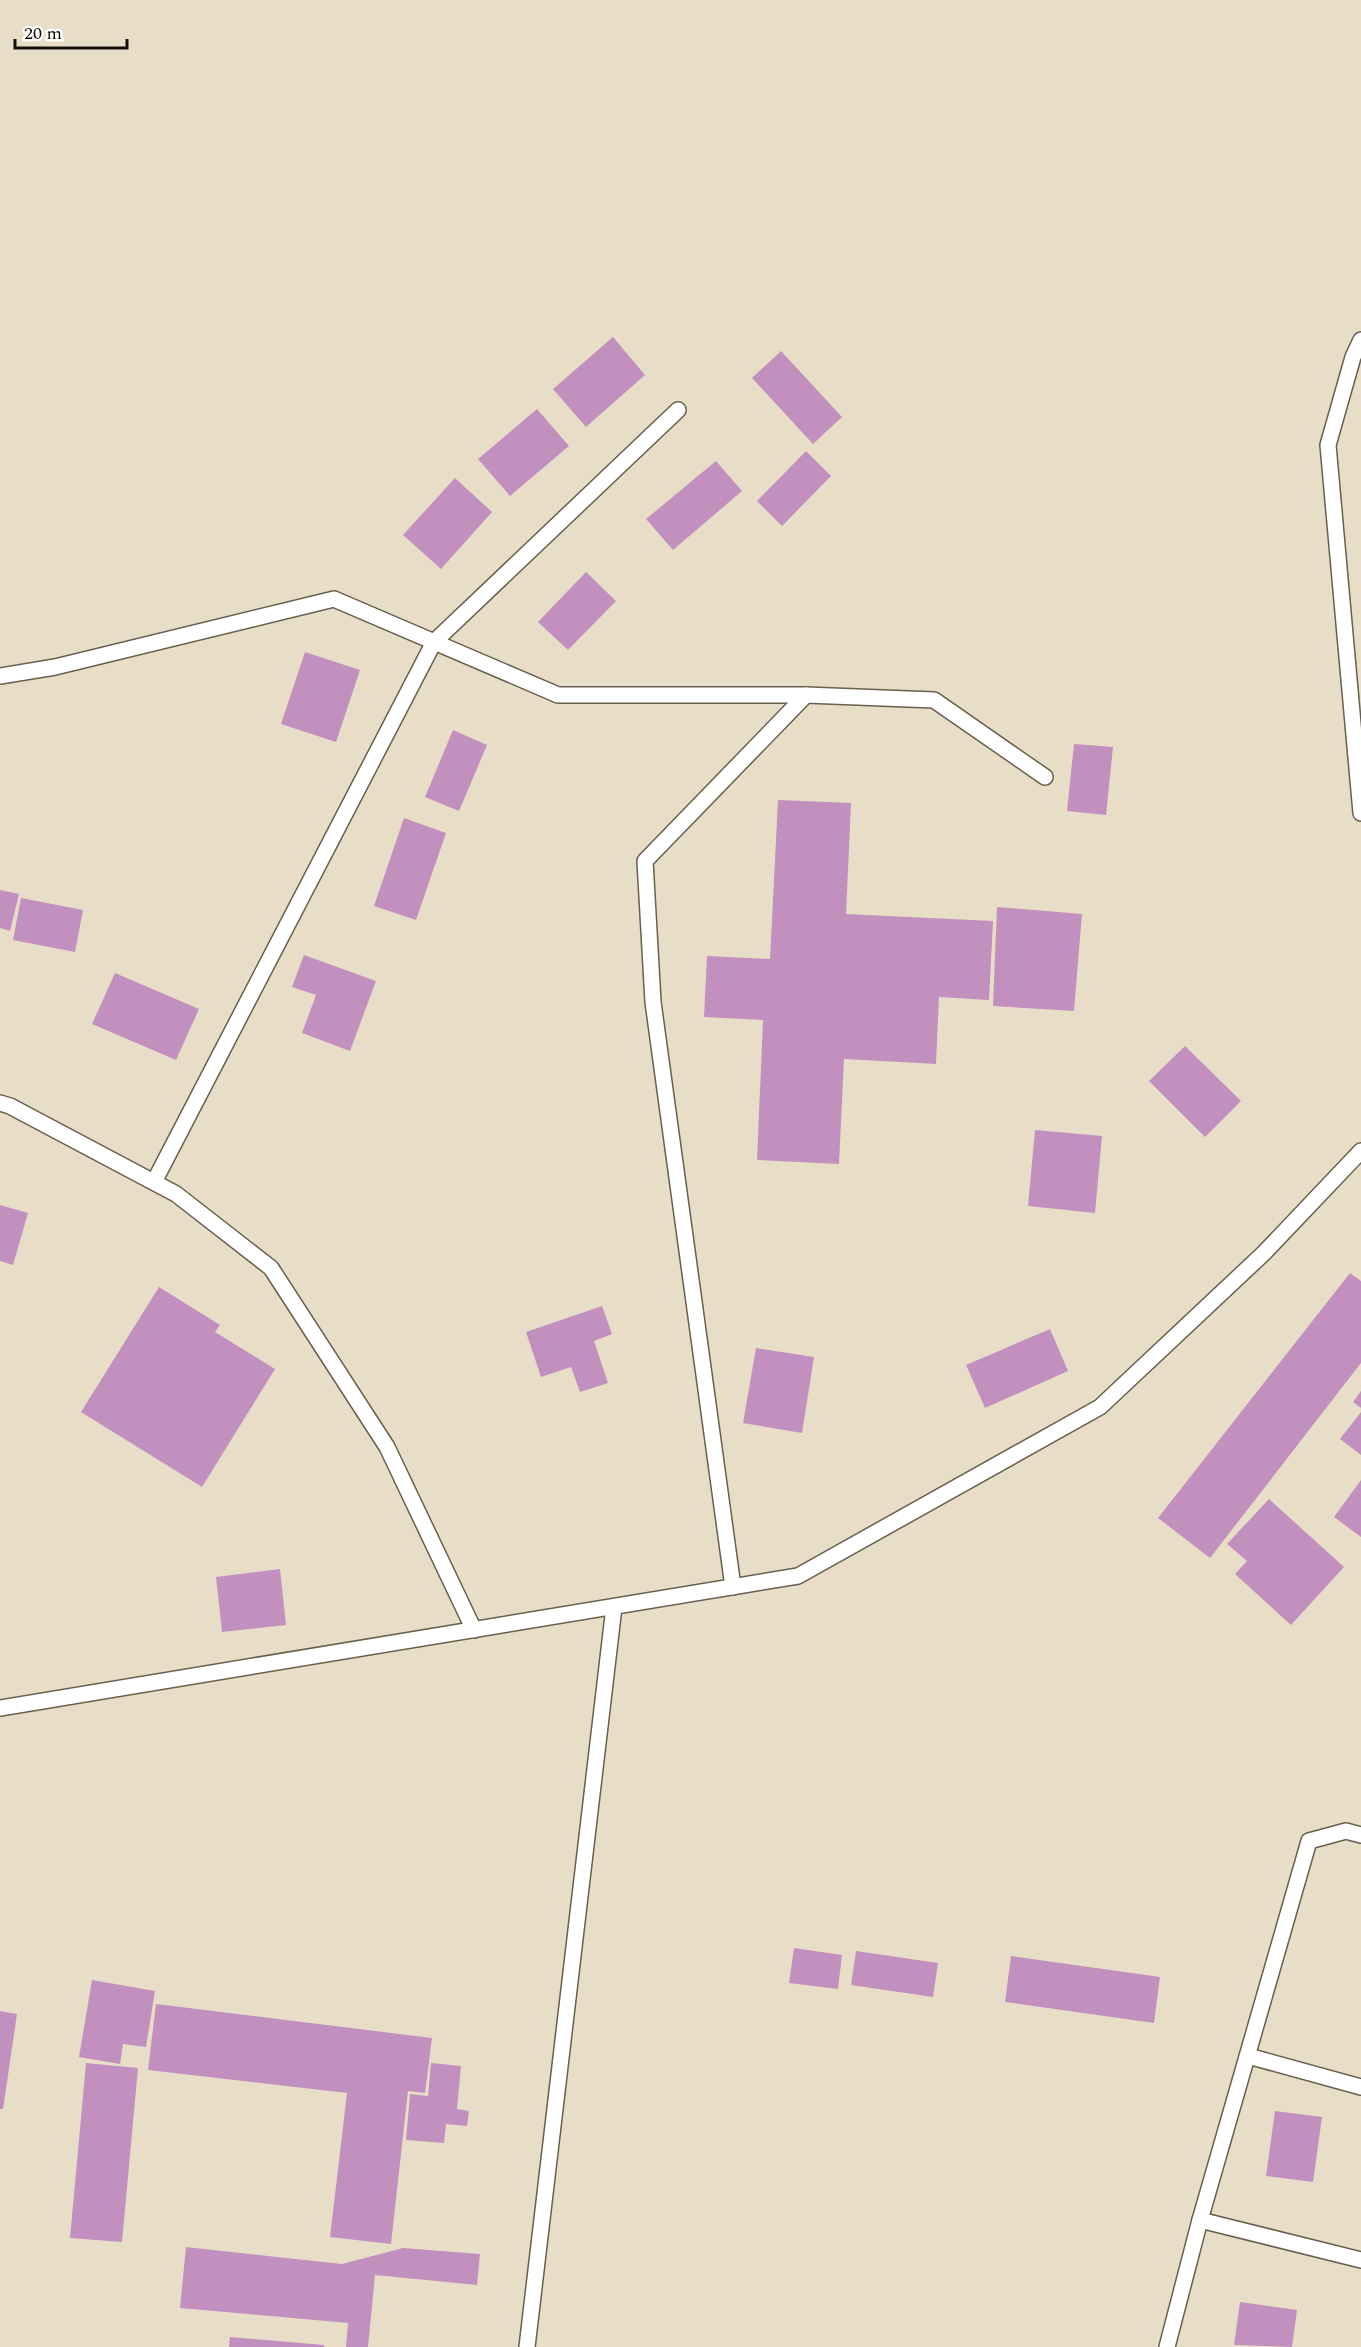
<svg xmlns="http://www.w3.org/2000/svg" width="1361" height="2347" viewBox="0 0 1361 2347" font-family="Spectral,serif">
<rect width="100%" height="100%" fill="#e8dec8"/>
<!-- building -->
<g fill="#c290be">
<polygon points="613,337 645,375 586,427 553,389"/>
<polygon points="781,351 842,417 813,444 752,378"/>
<polygon points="537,409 569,446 510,496 478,459"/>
<polygon points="806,451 831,476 782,526 757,501"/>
<polygon points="716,461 742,491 673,550 646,519"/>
<polygon points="455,478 492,512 441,569 403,535"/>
<polygon points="586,572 616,601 568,650 538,622"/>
<polygon points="305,652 360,670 336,742 281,724"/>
<polygon points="453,730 487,745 459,811 425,797"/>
<polygon points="1074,744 1113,747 1106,815 1067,811"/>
<polygon points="778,800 851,803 846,914 993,921 989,1000 939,997 936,1064 844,1059 839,1164 757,1160 763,1020 704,1017 707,956 770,959"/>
<polygon points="404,818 446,833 416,920 374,906"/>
<polygon points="0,890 19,894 10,931 0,928"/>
<polygon points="21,898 83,910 75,952 13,940"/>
<polygon points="997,907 1082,914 1074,1011 993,1006"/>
<polygon points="304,955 376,981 350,1051 302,1033 316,995 292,987"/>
<polygon points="115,973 199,1009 176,1060 92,1024"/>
<polygon points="1185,1046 1241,1101 1205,1137 1149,1081"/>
<polygon points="1035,1130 1102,1136 1095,1213 1028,1206"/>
<polygon points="0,1205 28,1213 13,1265 0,1261"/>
<polygon points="1350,1273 1361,1281 1361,1363 1210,1558 1158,1518"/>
<polygon points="159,1287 220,1325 215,1332 275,1369 202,1487 81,1412"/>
<polygon points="602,1306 612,1334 594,1341 608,1383 580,1392 571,1367 541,1377 526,1332"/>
<polygon points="1050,1329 1068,1371 985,1408 966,1365"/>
<polygon points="756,1348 814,1357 802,1433 743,1423"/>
<polygon points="1361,1391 1361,1408 1353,1402"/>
<polygon points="1361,1412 1361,1455 1340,1439"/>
<polygon points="1361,1480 1361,1537 1334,1517"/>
<polygon points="1269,1499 1344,1567 1291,1625 1235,1574 1247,1561 1227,1544"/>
<polygon points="280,1569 286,1625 222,1632 216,1577"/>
<polygon points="794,1948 842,1955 838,1989 789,1983"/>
<polygon points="856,1951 938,1963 933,1997 851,1985"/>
<polygon points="1011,1956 1160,1977 1154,2023 1005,2002"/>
<polygon points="92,1980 155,1991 146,2047 123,2044 120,2064 79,2057"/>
<polygon points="156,2004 432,2038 425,2093 408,2091 391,2244 330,2237 347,2093 148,2070"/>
<polygon points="0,2011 17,2014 3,2109 0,2109"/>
<polygon points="86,2063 138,2068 122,2242 70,2238"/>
<polygon points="431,2063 461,2066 457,2109 469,2111 467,2126 446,2124 444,2143 406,2140 410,2094 428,2096"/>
<polygon points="1275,2111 1322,2117 1313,2182 1266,2176"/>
<polygon points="186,2247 342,2264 403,2248 480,2254 477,2285 375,2275 368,2347 346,2347 348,2323 180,2308"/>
<polygon points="1240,2302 1297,2310 1292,2347 1234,2345"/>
<polygon points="230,2337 324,2345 324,2347 229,2347"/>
</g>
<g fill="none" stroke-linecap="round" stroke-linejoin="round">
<!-- lane casing -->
<g stroke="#685f4c" stroke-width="18">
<g id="lane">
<polyline points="1361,340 1353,357 1328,445 1361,813"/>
<polyline points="0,676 55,667 334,599 558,695 806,695"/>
<polyline points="0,1103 10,1106 176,1194 271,1268 387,1447 474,1630"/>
<polyline points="154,1182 434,642 678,410"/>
<polyline points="733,1587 653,1002 645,861 806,695 934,700 1045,777"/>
<polyline points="0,1708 798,1576 1100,1407 1264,1253 1361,1151"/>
<polyline points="1248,2056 1361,2087"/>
<polyline points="1200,2220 1361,2260"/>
<polyline points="527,2347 614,1607"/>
<polyline points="1167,2347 1200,2220 1309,1841 1346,1831 1361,1835"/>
</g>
</g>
<!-- lane -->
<use href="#lane" stroke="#fff" stroke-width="15"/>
</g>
<!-- scale -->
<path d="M15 39v9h112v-9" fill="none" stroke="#141009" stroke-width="3"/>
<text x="24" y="39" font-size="18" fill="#141009" stroke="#ffffff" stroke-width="4.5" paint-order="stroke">20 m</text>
</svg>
